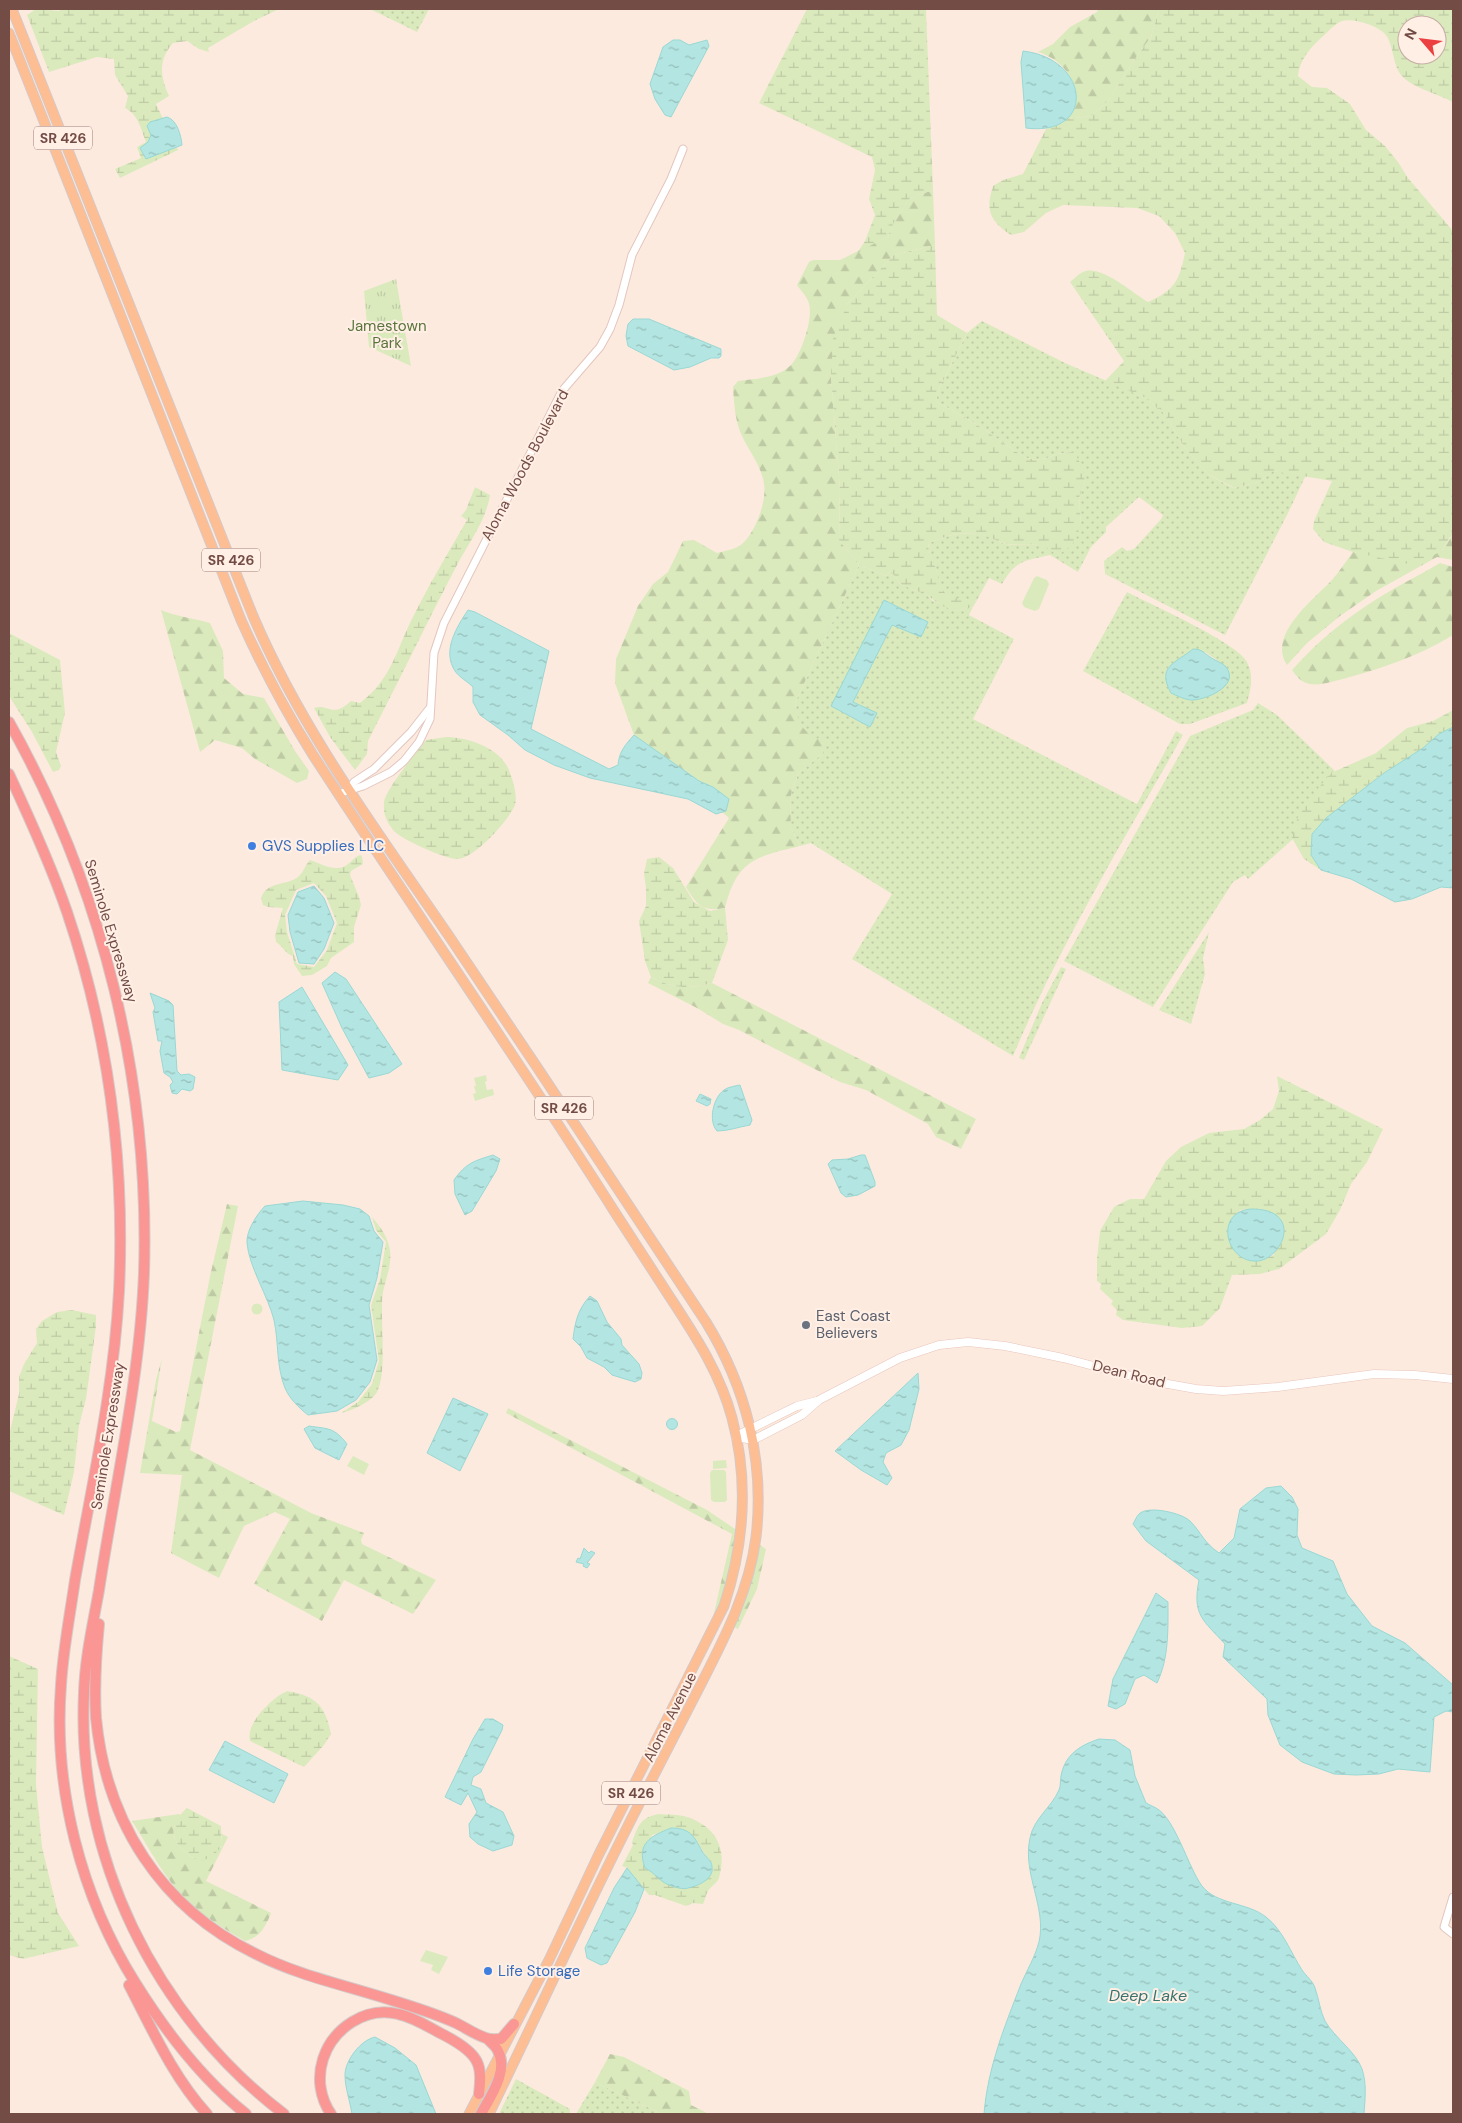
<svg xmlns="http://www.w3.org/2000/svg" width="1462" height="2123" viewBox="0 0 1462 2123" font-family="'DM Sans',sans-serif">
<defs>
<pattern id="grass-dots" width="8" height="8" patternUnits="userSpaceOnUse" patternTransform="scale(1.25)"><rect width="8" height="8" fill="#daeabd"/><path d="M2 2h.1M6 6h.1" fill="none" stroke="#becaa4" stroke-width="1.8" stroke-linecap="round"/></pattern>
<pattern id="forest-firs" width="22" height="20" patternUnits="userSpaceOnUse" patternTransform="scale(1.25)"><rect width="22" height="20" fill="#daeabd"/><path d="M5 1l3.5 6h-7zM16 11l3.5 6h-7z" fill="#becaa4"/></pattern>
<pattern id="wetland-marsh" width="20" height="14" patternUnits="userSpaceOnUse" patternTransform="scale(1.25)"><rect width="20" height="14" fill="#daeabd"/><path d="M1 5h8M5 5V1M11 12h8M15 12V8" fill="none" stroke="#becaa4"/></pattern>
<pattern id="park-tufts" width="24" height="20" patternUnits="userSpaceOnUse" patternTransform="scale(1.25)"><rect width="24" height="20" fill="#daeabd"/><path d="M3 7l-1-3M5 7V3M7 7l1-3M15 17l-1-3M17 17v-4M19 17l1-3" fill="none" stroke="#becaa4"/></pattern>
<pattern id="water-ripples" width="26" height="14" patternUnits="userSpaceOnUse" patternTransform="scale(1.25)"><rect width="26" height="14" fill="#b3e6e2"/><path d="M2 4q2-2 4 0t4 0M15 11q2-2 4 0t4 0" fill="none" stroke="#96bdb9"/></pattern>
</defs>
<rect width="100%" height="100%" fill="#fdeadf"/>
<!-- grass -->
<g fill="url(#grass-dots)" fill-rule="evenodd">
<polygon points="370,9 429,9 417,32"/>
<path d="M982 321 1065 363 1144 397 1165 414 1185 448 1208 474 1229 486 1234 488 1259 482 1273 471 1306 475 1288 513 1225 635 1105 574 1104 561 1122 547 1127 551 1134 549 1162 518 1163 515 1139 497 1106 527V532L1091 547 1078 572 1050 555C1024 561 1016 560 1002 584L989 578 976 602 975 600C958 600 944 600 938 582 937 577 937 571 935 566 931 557 928 553 929 543 948 535 966 530 987 536 993 538 999 542 1005 544 1020 546 1034 542 1048 547L1081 524 1079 498 1085 483 1074 452 1057 454 1047 458 1035 460 1024 457 976 424 936 401 939 389 967 333Z"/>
<path d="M859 565 886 576 891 571 900 584 927 595 933 601 956 611 973 607 969 615 1014 639 973 719 1137 804 1176 731 1183 735C1124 840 1060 944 1013 1056L852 959 892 894 814 845 811 843 800 846 791 828 790 798 798 774 823 753 798 721 795 703ZM884 600 928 622 892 625 853 702Z"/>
<path d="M1127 592C1150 604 1238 643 1247 662 1254 676 1251 689 1247 703L1190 724H1180L1083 671ZM1205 652 1218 661 1189 700 1171 693C1154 662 1182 658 1205 652Z"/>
<polygon points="1258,703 1277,715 1335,771 1331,773 1297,819 1293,839 1248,879 1245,875 1233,882 1153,1007 1064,961 1190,736 1253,710"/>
<polygon points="1209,932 1203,958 1205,974 1191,1024 1159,1010"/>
<polygon points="1061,967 1066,969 1024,1060 1019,1058 1042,1003"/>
<polygon points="516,2079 570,2109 570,2114 499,2114"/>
<polygon points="595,2082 662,2114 576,2114"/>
</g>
<!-- forest -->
<g fill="url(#forest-firs)">
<path d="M1098 9H1159L1151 37 1132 63 1109 100 1091 116 1066 119C1090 94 1066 60 1038 52L1053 44 1070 27 1097 12Z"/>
<path d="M933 190 935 245 894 255 848 303 831 376 840 490 839 540 859 565 795 703C799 728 803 731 826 743L823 753 798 774 790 798 791 828 800 846C755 857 737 860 725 908 703 912 697 906 686 887L729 818 722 812 726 811 713 787 699 781 634 735 615 683 616 659 638 606 653 584 668 572 683 541 694 540 717 553C724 551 737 549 742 544 755 533 767 501 764 484 762 467 749 451 742 436 735 422 734 402 733 387L738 381C754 379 777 378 790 366 801 356 815 315 808 301 806 295 800 290 797 285L809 262 813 260H840L888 236 894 222 910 198Z"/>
<path d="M1453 536V560L1437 557 1376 591 1340 616 1307 643 1287 665C1267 635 1313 600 1332 580 1340 571 1346 561 1353 552L1380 557 1442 551 1451 537Z"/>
<path d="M1440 563 1453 567V635C1419 656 1383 668 1343 679 1334 681 1320 686 1310 684 1302 683 1296 676 1292 670 1317 642 1347 617 1380 597 1399 585 1420 575 1440 563Z"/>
<path d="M161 610C177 617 193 618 210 623L223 651 224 678 243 694 264 698 295 751 309 771 307 779 297 783 255 759 242 748 215 740 200 752Z"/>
<path d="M651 977C674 988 687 990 712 983L976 1119 961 1149 936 1137 928 1124 866 1090 840 1082 799 1061 739 1030 723 1024 697 1008 648 983Z"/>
<polygon points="227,1204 238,1206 190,1450 311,1513 364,1533 361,1540 362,1544 436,1580 413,1614 344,1580 322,1621 254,1584 290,1519 275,1512 244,1526 219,1578 171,1553 182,1475 140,1473 156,1380 162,1358 152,1421 176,1432 180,1431 210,1276"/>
<polygon points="508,1408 707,1510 738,1531 722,1603 712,1622 732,1534 506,1413"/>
<polygon points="758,1544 766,1549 757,1589 738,1629 734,1627 743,1603"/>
<path d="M179 1814 181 1815C166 1834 176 1846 193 1858L222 1847V1834L228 1837 206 1881 271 1913C266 1926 260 1938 245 1941 225 1929 204 1917 187 1901 165 1879 149 1848 132 1821Z"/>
<polygon points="610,2054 624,2057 689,2091 691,2105 709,2114 662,2114 595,2082"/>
</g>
<!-- wetland -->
<g fill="url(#wetland-marsh)" fill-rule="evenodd">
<path d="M36 9 59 11 62 9H279L254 21 208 48 209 52 199 49 187 41 173 43C158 60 160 77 169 96L156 104 178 150 120 178 115 169 141 158 137 147 146 142C141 129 138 114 125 108L128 96 115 75 114 59 97 57 49 72 27 15Z"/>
<polygon points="807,9 926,9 933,190 910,198 894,222 888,236 857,253 865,241 875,215 869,199 875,170 872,157 759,103"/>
<path d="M1159 9H1453V102C1440 95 1411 87 1402 76 1392 65 1394 44 1385 34 1377 25 1352 18 1342 21 1334 24 1327 33 1321 38 1310 48 1299 61 1298 76L1312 87 1327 88 1350 104 1366 130 1385 146 1398 162 1408 178 1453 231V536L1450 537 1442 551 1413 565 1353 552 1324 542 1313 529 1314 521 1332 481 1273 471 1259 482 1234 488 1208 474 1185 448 1165 414 1144 397 1105 381 1124 361 1070 282C1074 279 1078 274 1083 272 1101 264 1132 293 1148 302 1175 290 1179 281 1185 253L1175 233 1159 216 1137 208 1063 205 1046 213 1024 232 1011 235C990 221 985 210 993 186L1003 180 1023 174 1046 129 1063 123 1066 119 1091 116 1109 100 1132 63 1151 37ZM1407 25H1437V55H1407Z"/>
<path d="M935 245 937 315 967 333 939 389 936 401 976 424 1024 457 1035 460 1047 458 1057 454 1074 452 1083 468 1085 483 1079 498 1081 524 1077 536 1072 545 1057 556C1041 539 1029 546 1007 544 1000 543 993 538 986 536 965 530 948 535 929 543 927 554 933 558 936 569 942 598 946 598 975 600L976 602 973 607 956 611 940 605 927 595 900 584 891 571 886 576 859 565 839 540 840 490 831 376 833 338 848 303 894 255Z"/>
<path d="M475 487 490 495C486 521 469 542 457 565 428 620 401 677 372 733L368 741 367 754 355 770 330 737 314 708C329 703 332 719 351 701L360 703C393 678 396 649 414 615 430 583 449 551 467 520L461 516 466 510Z"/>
<polygon points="9,633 60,660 65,713 56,752 61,766 59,770 53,772 32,732 9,696"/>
<polygon points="1453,710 1453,727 1439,734 1423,748 1384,773 1326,818 1311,855 1321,870 1304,859 1292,838 1297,819 1314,793 1331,773 1376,753 1407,728 1433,721"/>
<path d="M446 737C467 737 498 747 508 768 512 777 518 795 515 805 509 820 475 858 458 859 447 860 400 839 393 830 386 821 383 813 384 802 386 790 413 756 422 745L426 740Z"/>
<path d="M360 855 362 856 363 864 351 871 350 875 359 897 361 905 354 927V942L331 958 327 966 312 975 302 976 294 964 293 956C285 954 283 946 276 942L275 935 283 908 268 907 263 905 261 898C267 881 286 886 298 877 304 872 305 865 310 860 319 863 333 871 343 867 349 865 353 858 360 855ZM314 883 326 896 337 923 327 950 314 967 297 964 287 932 285 915 296 890Z"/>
<path d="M659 857 673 868 694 902 710 911 725 908 728 940 712 983C687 990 674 988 651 977L645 961 639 921 646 906V888L644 874 647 859Z"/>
<path d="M1277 1076 1383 1129 1367 1162 1351 1184 1340 1210 1326 1234 1279 1269 1260 1274 1232 1275 1220 1308 1202 1326 1182 1328 1123 1320 1116 1315 1117 1310 1111 1304 1113 1301 1100 1289 1101 1284 1097 1281V1259L1100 1231 1114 1207 1130 1199H1144L1166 1161 1181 1147 1209 1133 1244 1129 1260 1120 1273 1109 1279 1091ZM1256 1209 1271 1213 1274 1255 1259 1261C1232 1252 1232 1254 1229 1225L1240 1210Z"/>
<path d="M372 1217C380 1226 388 1237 390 1250 392 1265 386 1278 383 1292 379 1317 389 1378 375 1395 368 1403 351 1411 341 1413L358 1402 372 1384 379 1361 371 1305 380 1279 386 1242 376 1230Z"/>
<polygon points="72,1310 96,1315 96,1326 86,1399 79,1425 74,1472 64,1515 9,1491 9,1435 19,1394 19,1377 24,1364 37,1343 36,1329 42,1321 57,1312"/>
<polygon points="9,1656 38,1669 36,1784 42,1847 58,1913 79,1946 23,1959 9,1955"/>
<path d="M287 1691C316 1696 325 1705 331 1734L324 1745 304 1767 250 1741C245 1723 273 1697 287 1691Z"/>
<path d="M187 1808 221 1826 222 1846C217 1852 211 1859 203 1860 199 1861 193 1858 189 1855 169 1841 169 1824 187 1808Z"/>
<path d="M659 1814C668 1815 678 1814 687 1817 715 1826 728 1848 719 1878 717 1884 709 1887 707 1893 705 1897 705 1900 703 1904L693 1903 686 1906 655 1895H649L627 1868 622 1866 633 1845 632 1842C639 1824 640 1818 659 1814ZM677 1828C699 1836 697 1845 710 1861L701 1884 661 1881 656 1874 645 1868 652 1835Z"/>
</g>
<!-- park -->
<g fill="url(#park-tufts)">
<polygon points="396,279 411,366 369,347 364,291"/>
<circle cx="257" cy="1309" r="5.5"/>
</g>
<!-- pitch -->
<g fill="#daeabd">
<polygon points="1037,576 1047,580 1049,584 1039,609 1035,611 1024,607 1022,603 1034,578"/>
<polygon points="486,1075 487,1081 485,1082 487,1090 493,1089 494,1095 475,1101 473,1094 476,1093 474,1086 476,1086 474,1078"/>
<polygon points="353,1456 369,1464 364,1475 347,1466"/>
<polygon points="726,1460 727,1468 713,1469 713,1461"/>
<polygon points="712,1470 724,1470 726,1472 727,1500 725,1502 714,1502 711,1500 710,1473"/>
<polygon points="426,1950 448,1957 439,1974 431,1970 433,1965 420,1961"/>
</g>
<!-- water -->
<g fill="url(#water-ripples)" stroke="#99d8d4">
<polygon points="673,40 680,40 689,45 707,40 709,46 671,117 665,115 655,99 650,84 663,47"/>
<path d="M1023 51C1091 59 1096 137 1026 128L1021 62Z"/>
<path d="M167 117C177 120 181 135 182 145L146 159 140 148 148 142 151 135 147 126 150 122Z"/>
<polygon points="633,319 649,319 721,349 721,356 719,358 711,358 690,367 674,370 628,346 626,336 628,324"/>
<polygon points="884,600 928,622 921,637 892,625 853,702 877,713 870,727 831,706"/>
<path d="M468 610 475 612 549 651 531 729 609 769 618 765C619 752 625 745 634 735L699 781 713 787 729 799 726 811 716 814 688 799 590 778 554 765 525 750 508 735 480 715 473 702V687C468 682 459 677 455 671 442 651 456 628 468 610Z"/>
<path d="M1193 649C1201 649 1203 652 1210 657 1215 661 1222 662 1226 667 1241 686 1204 701 1190 700 1184 699 1177 696 1171 693 1156 666 1176 663 1193 649Z"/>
<polygon points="1453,727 1453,888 1441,887 1412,899 1395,902 1351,879 1321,870 1311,855 1312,834 1326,818 1384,773 1423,748 1439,734"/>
<polygon points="314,886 324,898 334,923 324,949 314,964 299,963 290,932 288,915 298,892"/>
<polygon points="335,972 346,979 402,1064 389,1073 369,1078 342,1028 322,983"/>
<polygon points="302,987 348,1065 338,1080 282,1070 279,1002"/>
<polygon points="150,993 169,1001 173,1005 177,1071 181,1075 189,1074 195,1077 193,1089 190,1091 182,1089 177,1094 172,1093 170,1085 173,1082 170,1077 164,1073 160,1051 162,1041 158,1041 153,1012 155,1008"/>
<path d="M740 1085 752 1120 750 1125C738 1127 729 1131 717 1131 708 1121 713 1098 724 1090 728 1087 735 1086 740 1085Z"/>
<polygon points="700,1094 711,1099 710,1104 707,1106 696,1101"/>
<path d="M493 1155 500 1159 496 1171 472 1211 465 1215 455 1194 454 1180C466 1163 474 1161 493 1155Z"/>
<polygon points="861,1155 865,1155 875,1182 875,1186 858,1195 846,1197 841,1193 828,1164 832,1160 848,1159"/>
<path d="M303 1201 343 1205 360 1209 369 1216 374 1231 383 1242 377 1278 369 1305 377 1360 370 1382 356 1400 337 1411 308 1415C299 1408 289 1398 285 1388 276 1366 279 1343 274 1320 268 1296 249 1267 247 1243 246 1231 257 1214 265 1206Z"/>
<path d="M1251 1209C1259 1209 1269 1210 1276 1215 1295 1229 1277 1259 1258 1261 1226 1264 1213 1212 1251 1209Z"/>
<path d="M590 1296 597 1301 607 1322 621 1339 622 1345 639 1364 642 1373 641 1379 635 1382 612 1375 604 1367 587 1358 581 1347 573 1339C575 1322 578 1309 590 1296Z"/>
<polygon points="918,1373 919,1389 909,1430 901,1445 886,1453 883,1462 892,1478 887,1485 861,1470 835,1451"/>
<polygon points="453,1398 488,1414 460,1471 427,1453"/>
<circle cx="672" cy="1424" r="5.5"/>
<path d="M309 1426C328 1429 334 1427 347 1444L339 1460 315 1448 304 1429Z"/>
<path d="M1281 1486 1292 1497 1298 1509 1297 1535 1302 1548 1333 1561 1347 1594 1372 1626 1405 1643 1453 1685V1712L1446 1711 1434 1717 1430 1772 1398 1769 1379 1774 1356 1775 1334 1774 1302 1762 1280 1745 1268 1715 1267 1699 1223 1657 1225 1644C1203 1620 1192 1615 1199 1580L1146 1541 1133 1524C1135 1521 1136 1517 1139 1514 1148 1505 1182 1513 1190 1521 1202 1533 1203 1542 1219 1553L1234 1538 1240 1509 1266 1488Z"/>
<polygon points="584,1548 589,1553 591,1551 595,1553 587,1563 590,1564 587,1568 583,1566 584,1564 576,1562 578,1558 580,1559"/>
<path d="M1156 1593 1168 1602C1168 1630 1169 1658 1157 1683L1144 1675 1135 1679 1125 1704 1116 1709 1108 1706 1113 1679Z"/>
<polygon points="485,1719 493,1719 503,1725 502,1730 481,1772 473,1777 471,1785 481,1789 486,1803 503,1812 514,1836 512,1845 493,1851 478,1844 470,1837 469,1824 477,1812 468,1793 461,1805 445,1797 473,1739"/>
<path d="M1099 1739 1115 1740 1130 1750 1135 1776 1146 1803C1149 1805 1153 1806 1156 1808 1175 1818 1188 1867 1202 1886 1217 1905 1247 1902 1266 1917 1283 1930 1291 1953 1302 1970 1306 1976 1313 1981 1315 1988 1319 1999 1320 2011 1325 2021 1335 2038 1356 2052 1362 2069 1367 2084 1365 2099 1364 2114H984C988 2067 1004 2028 1021 1984 1027 1970 1035 1957 1039 1942 1047 1907 1022 1874 1030 1838 1034 1818 1051 1808 1059 1790 1061 1785 1060 1781 1061 1776 1065 1754 1081 1745 1099 1739Z"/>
<polygon points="225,1741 288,1774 274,1803 209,1770"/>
<path d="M671 1828C690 1828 694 1836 702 1851 705 1857 712 1860 712 1867 714 1879 698 1886 688 1888 684 1890 674 1887 669 1885 660 1882 654 1872 645 1868 636 1843 651 1836 671 1828Z"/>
<polygon points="627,1868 644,1889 635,1912 607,1963 601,1965 587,1958 585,1948 614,1888"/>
<path d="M375 2037 395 2048 416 2065 436 2114H352C350 2101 345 2088 345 2075 345 2060 361 2040 375 2037Z"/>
</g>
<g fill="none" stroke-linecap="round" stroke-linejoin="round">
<!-- tertiary casing -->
<g stroke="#e3c6be" stroke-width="9">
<g id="tertiary">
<polyline points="349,789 354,782 374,769 411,732 429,709"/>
<polyline points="338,794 363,786 391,772 404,761 419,742 430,719 434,653 444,623 562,391 600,347 610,329 619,305 632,255 671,179 683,149"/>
<polyline points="1453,1897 1444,1927 1453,1934"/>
</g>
</g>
<!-- secondary casing -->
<g stroke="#e8c5ba" stroke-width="9">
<g id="secondary">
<polyline points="736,1436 797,1406 817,1401"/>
<polyline points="736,1437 753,1440 802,1415 819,1400 900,1358 939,1345 968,1342 1005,1346 1063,1358 1151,1381 1196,1389 1223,1391 1278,1387 1374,1374 1415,1375 1453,1379"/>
</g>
</g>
<!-- primary casing -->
<g stroke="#d5c9c8" stroke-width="11">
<g id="primary">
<path d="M12 9 253 616C303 733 380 835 451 939 537 1066 621 1194 706 1322 746 1387 765 1461 756 1537 749 1593 723 1641 698 1690 677 1730 657 1770 636 1810 585 1910 538 2013 489 2114"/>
<path d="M9 33 241 620C262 667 286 712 313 755 413 909 518 1059 616 1214 632 1239 648 1263 664 1288 691 1330 719 1369 732 1418 749 1481 744 1545 724 1606L598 1856 549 1960 469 2114"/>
</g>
</g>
<!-- motorway casing -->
<g stroke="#d5c9c8" stroke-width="12">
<g id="motorway">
<path d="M9 722C103 889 150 1081 144 1273 140 1379 115 1485 99 1590 93 1624 85 1658 84 1693 76 1855 155 2016 284 2114"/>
<path d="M9 774C30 819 51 865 67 912 108 1033 125 1163 119 1291 114 1388 92 1484 75 1580 70 1615 63 1650 61 1685 53 1788 81 1897 136 1984 166 2032 201 2078 246 2114"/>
<path d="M99 1624C96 1655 94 1687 96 1718 106 1822 161 1908 256 1954 297 1975 344 1985 388 1999 411 2006 434 2013 456 2023 466 2028 476 2035 486 2038 491 2040 497 2039 501 2039L514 2024"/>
<path d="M129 1985C152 2029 173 2077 207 2114"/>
<path d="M331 2114C320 2098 317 2078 323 2059 333 2028 366 2006 398 2014 413 2017 427 2026 440 2033 452 2039 469 2048 476 2060 482 2070 480 2084 479 2094"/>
<path d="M481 2114C490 2097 509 2071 498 2051 496 2046 491 2043 488 2039"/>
</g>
</g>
<!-- tertiary -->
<use href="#tertiary" stroke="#fff" stroke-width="7"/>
<!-- secondary -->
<use href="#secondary" stroke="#fff" stroke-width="8"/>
<!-- primary -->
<use href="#primary" stroke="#febe94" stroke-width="9"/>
<!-- motorway -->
<use href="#motorway" stroke="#fa9693" stroke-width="10"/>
</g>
<!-- markers -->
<g fill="#3f7fe0" stroke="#ffefe5" stroke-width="2">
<circle cx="252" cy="846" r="5"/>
<circle cx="488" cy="1971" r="5"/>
</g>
<circle fill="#6b7280" stroke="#ffefe5" stroke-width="2" cx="806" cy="1325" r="5"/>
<g text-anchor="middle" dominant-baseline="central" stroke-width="4" stroke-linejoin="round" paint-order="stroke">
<!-- shield labels -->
<g fill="#ffefe5" stroke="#9d7d76" stroke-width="1">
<rect x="34" y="126.5" width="58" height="23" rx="4"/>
<rect x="202" y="548.5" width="58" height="23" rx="4"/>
<rect x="535" y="1096.5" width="58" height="23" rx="4"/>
<rect x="602" y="1781.5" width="58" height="23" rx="4"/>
</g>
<g font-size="14" font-weight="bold" fill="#734c46">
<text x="63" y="138">SR 426</text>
<text x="231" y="560">SR 426</text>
<text x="564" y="1108">SR 426</text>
<text x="631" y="1793">SR 426</text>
</g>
<!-- park labels -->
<g font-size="15" fill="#59743c" stroke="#ffefe5">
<text x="387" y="326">Jamestown<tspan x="387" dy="17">Park</tspan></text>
</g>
<!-- street labels -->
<g font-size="15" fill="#734c46" stroke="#ffefe5">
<text transform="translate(525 465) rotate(-62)">Aloma Woods Boulevard</text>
<text transform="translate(111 931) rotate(73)">Seminole Expressway</text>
<text transform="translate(1129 1374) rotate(14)">Dean Road</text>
<text transform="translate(108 1436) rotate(-81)">Seminole Expressway</text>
<text transform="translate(670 1717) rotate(-63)">Aloma Avenue</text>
</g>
<!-- shop labels -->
<g font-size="15" fill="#366cbe" stroke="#ffefe5" text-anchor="start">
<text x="262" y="846">GVS Supplies LLC</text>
<text x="498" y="1971">Life Storage</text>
</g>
<!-- worship labels -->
<g font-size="15" fill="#5b616d" stroke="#ffefe5" text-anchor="start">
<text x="816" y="1316">East Coast<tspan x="816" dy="17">Believers</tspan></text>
</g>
<!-- water labels -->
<g font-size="16" font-style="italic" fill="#37736f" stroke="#ffefe5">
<text x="1148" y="1995">Deep Lake</text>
</g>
</g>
<!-- border -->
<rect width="1462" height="2123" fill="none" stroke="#734c46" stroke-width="20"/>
<!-- north arrow -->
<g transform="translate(1422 40) rotate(298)"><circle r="24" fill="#ffefe5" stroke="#c7aea5"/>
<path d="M0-4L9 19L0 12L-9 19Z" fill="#ec3f40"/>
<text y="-8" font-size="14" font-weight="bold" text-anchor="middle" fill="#734c46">N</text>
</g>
</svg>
